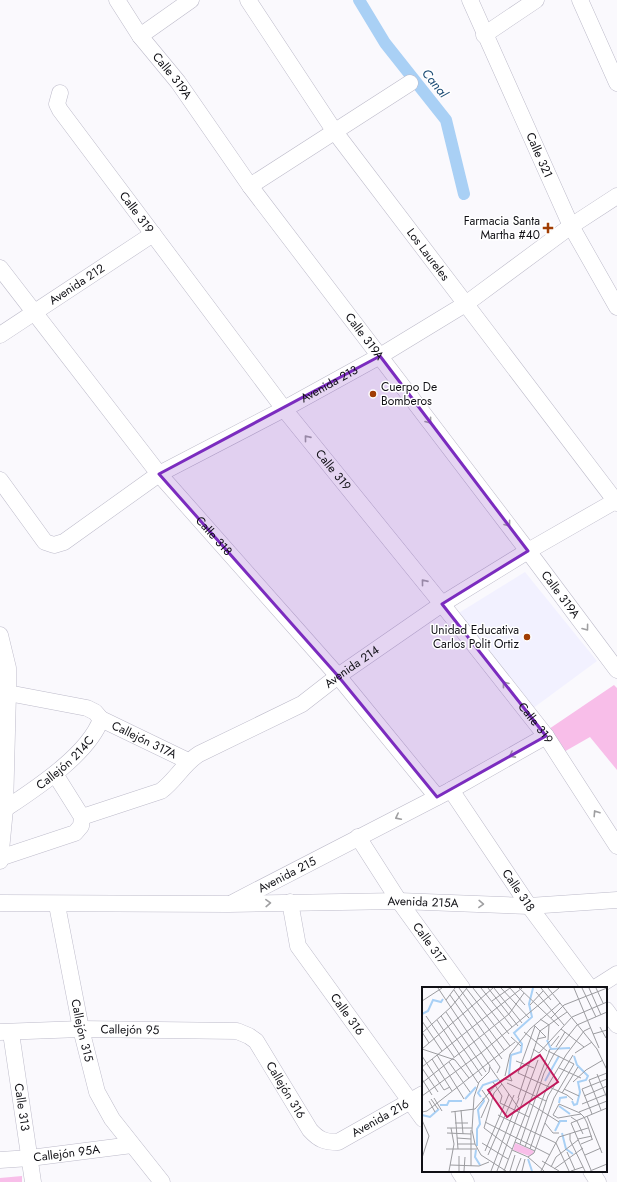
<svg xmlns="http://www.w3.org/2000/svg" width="617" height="1182" viewBox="0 0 617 1182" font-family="Jost,sans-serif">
<rect width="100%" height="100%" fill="#faf9fd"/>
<!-- built -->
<polygon fill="#f2f1ff" points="525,572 597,661 532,709 457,614"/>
<!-- green -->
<g fill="#f8bee9">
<polygon points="614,685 617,688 617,770 590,737 562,753 546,731"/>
<polygon points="22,1176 22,1182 0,1182 0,1178"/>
</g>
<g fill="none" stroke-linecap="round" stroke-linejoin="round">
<!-- canal -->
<polyline stroke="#a9d0f5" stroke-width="12" points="359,0 385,43 446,120 464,194"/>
<!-- minor casing -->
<g stroke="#bdbbca" stroke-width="17">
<g id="minor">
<path id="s1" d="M117 0 140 36 178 82 250 186 528 551 617 670"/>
<path id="s2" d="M248 0 335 132 617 503"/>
<path id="s3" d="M470 0 571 226 617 307"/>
<polyline points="580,0 617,83"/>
<polyline points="484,35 536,0"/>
<polyline points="140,36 191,0"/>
<path id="s4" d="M60 93 57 104 60 110 284 409 442 604 546 736 617 846"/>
<polyline points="250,186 410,83"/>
<path id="s5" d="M0 268 159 474 338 676 437 797"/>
<path id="s6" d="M0 335 153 234"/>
<path id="s7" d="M0 480 45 542 54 545 64 542 159 474 284 409 380 356 467 303 571 226 617 196"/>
<polyline points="0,635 8,668 8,693 5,809 0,861"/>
<path id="s8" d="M101 719 188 761"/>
<path id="s9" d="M451 790 529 906 590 988"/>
<path id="s10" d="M5 809C35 789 89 754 101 719L95 712 87 708 8 693"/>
<path id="s11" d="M82 817 161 791C176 780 183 764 199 754L302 704 338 676 442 604 528 551 617 500"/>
<path id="s12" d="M358 837 399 901 462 988"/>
<polyline points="0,858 75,833 81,826 82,817 55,774"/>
<path id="s13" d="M290 902 298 946 423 1119"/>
<path id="s14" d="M0 903 229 904 399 901 529 906 617 900"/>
<path id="s15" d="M232 903 451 790 546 736"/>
<path id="s16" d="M57 905 81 1029 97 1092 112 1119 162 1182"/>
<polyline points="595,988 617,974"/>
<polyline points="606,1010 617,1025"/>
<path id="s17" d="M0 1032 81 1029 237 1031 249 1036 256 1041 310 1130C319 1140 325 1142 338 1142L423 1094"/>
<path id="s18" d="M11 1033 33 1182"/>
<path id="s19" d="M0 1160 30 1158 132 1145"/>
<polyline points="459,1171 466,1182"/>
<polyline points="591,1171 598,1182"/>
</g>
</g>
<!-- minor -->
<use href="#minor" stroke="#fff" stroke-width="16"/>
</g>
<!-- one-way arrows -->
<defs><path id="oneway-chevron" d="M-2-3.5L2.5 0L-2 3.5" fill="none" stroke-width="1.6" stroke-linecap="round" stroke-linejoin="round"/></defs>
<g stroke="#9f9fa1">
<use href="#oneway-chevron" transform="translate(429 421) rotate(53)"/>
<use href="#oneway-chevron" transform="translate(307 438) rotate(-129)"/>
<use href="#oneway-chevron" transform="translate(508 524) rotate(53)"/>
<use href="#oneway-chevron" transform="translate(424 582) rotate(-129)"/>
<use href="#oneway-chevron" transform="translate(586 628) rotate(53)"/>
<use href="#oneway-chevron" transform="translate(505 684) rotate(-128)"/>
<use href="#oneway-chevron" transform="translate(512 755) rotate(151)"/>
<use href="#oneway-chevron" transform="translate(596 813) rotate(-123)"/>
<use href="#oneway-chevron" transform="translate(398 817) rotate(153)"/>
<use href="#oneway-chevron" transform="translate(268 903) rotate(-2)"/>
<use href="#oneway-chevron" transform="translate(481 904) rotate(2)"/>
</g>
<!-- marked area -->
<path fill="#7b2cbf" fill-opacity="0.2" stroke="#7b2cbf" stroke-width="3" stroke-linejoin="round" d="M380 356 528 551 442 604 546 736 437 797 338 676 159 474Z"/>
<!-- markers -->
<g fill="#a03c03" stroke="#fff" stroke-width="1.5">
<path d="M546 222h4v4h4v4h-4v4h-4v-4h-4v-4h4z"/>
<circle cx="373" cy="394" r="4"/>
<circle cx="527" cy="637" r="4"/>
</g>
<g text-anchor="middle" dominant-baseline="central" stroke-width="3" stroke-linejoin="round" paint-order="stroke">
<!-- street labels -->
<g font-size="12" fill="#101015" stroke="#fff">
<text stroke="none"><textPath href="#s1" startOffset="94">Calle 319A</textPath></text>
<text stroke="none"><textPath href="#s3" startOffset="170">Calle 321</textPath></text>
<text stroke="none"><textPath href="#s4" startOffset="146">Calle 319</textPath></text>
<text stroke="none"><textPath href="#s2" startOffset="312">Los Laureles</textPath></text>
<text stroke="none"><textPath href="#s6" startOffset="92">Avenida 212</textPath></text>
<text stroke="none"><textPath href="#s1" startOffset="418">Calle 319A</textPath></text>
<text stroke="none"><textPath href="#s7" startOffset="406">Avenida 213</textPath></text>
<text stroke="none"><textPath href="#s4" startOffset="470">Calle 319</textPath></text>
<text stroke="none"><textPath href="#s5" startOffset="343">Calle 318</textPath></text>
<text stroke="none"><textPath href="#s1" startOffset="742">Calle 319A</textPath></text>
<text stroke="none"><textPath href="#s11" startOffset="313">Avenida 214</textPath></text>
<text stroke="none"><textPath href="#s4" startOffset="794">Calle 319</textPath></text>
<text stroke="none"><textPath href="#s8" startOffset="48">Callejón 317A</textPath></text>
<text stroke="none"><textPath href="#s10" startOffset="76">Callejón 214C</textPath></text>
<text stroke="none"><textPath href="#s15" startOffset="62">Avenida 215</textPath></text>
<text stroke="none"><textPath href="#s9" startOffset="121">Calle 318</textPath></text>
<text stroke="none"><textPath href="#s14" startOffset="423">Avenida 215A</textPath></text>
<text stroke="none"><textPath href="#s12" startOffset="128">Calle 317</textPath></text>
<text stroke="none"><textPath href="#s13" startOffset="129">Calle 316</textPath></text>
<text stroke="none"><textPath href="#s16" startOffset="128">Callejón 315</textPath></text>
<text stroke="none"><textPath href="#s17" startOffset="130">Callejón 95</textPath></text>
<text stroke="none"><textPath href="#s17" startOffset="316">Callejón 316</textPath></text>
<text stroke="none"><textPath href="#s18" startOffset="75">Calle 313</textPath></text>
<text stroke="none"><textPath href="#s17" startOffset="443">Avenida 216</textPath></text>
<text stroke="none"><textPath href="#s19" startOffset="67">Callejón 95A</textPath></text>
</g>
<!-- poi labels -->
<g font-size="12" fill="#101015" stroke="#fff" text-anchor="end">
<text x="540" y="221">Farmacia Santa<tspan x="540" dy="14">Martha #40</tspan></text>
<text x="381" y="387" text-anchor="start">Cuerpo De<tspan x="381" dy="14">Bomberos</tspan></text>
<text x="519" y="630">Unidad Educativa<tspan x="519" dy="14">Carlos Polit Ortiz</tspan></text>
</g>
<!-- water labels -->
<g font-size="13" font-style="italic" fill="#204f78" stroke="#fff">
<text transform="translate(435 83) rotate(51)">Canal</text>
</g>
</g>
<!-- overview -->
<g transform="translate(422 987)">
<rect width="185" height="185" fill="#faf9fd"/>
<path d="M93 156 112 164 111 167 107 169 91 163Z" fill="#f8bee9"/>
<path fill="none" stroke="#a9d0f5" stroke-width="2" d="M0 27 6 24 11 13 19 15 21 12M125 53 129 62 148 61M87 88 89 68 99 65 100 57 92 46 110 30 107 17 111 1M123 94 137 69M59 110 56 106 61 98 76 93M43 112 54 100M150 114 152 118 155 117 158 105 156 95 164 93 166 89 155 78 152 69M137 116 138 111 145 110M18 118H25L27 114H40M137 119 148 127M0 128 8 130 17 122M133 144 138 134H145M140 146 144 162 151 167M55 159V142L58 137 56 123 62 114 61 111M54 163 53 170 58 178M106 172 110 184"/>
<path fill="none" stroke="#9c9ca0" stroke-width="1" d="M16 1 68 79 67 85 57 95 52 110 50 143 53 157 59 168 84 184M37 1 82 63M44 1 88 59M51 1 87 47M59 1 90 40M66 1 96 39M72 1 100 36M79 1 107 31M88 1 103 18M97 1 137 39M119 1 129 13M126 1 175 62 185 83M152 1 177 61M160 1 174 30M167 1 179 28M174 1 181 16M32 3 80 72M114 5 142 38M28 8 78 80 75 86M24 13 33 1M0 14 20 1M70 14 88 1M108 18 121 4M24 25 64 85M4 29 32 70M19 29 60 89M129 31 142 18 185 1M118 32 127 38 126 53M15 33 56 96M0 34 20 64M112 38 124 50 115 52M113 39 96 86 145 108 151 113M178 40 184 51M139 42 162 60M0 45 7 56M102 45 125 64M0 46 29 20 45 1M171 47 185 43M89 50 99 59M129 59 137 49M134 60 143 45M0 62 71 1M0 62 33 73 47 91M111 62 117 66 150 30 185 15M153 66 170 55M15 68 42 112M0 69 22 103 28 100M10 72 30 104M94 74 112 81M27 75 48 105M0 80 100 1M68 80 98 123M0 81 16 105M137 81 159 91M175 87 185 111M83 89 88 67 108 42 138 16M0 92 10 108M83 92 90 94 88 89M78 94 90 87M71 95 80 109 78 116 107 130M151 95 164 83 181 73M0 96 87 27 102 6M85 96 124 114M80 97 72 106 62 141 90 162M142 102 157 109M140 106 156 80M0 109 59 66 137 1M162 109 185 99M12 111 20 124M96 111 118 44 145 25M9 112 16 122M7 114 13 125M107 116 137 135M160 117 185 107M39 123 41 147M179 123 167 93 185 86M33 124 36 162M0 125 5 124 93 55M29 125 53 122 73 99M157 125 185 114M159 127 136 131 131 128 137 117 158 126 162 130 165 136 170 152M170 127 160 102 185 92M76 128 134 156 147 184M165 129 180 166M149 130 155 134 161 147M59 131 67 113 60 103M0 133 7 149 0 171M63 135 128 168M33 136H46M123 136 131 146H137M149 136 169 183M149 136 185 121M25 141H50M49 143V179M25 146 49 147M148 147V153L163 184M35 151 49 152M156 152 170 149M93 155 113 164M60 156 86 172M35 157H53M98 157 122 86 132 67 155 38 185 25M159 157 171 152M103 160 125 100 144 68 162 44 168 41M24 162H55M108 162 126 109 151 68M90 163 106 170 122 184M63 164 87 107M145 165 153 183M66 168 92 108M163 168 179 161M37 169V184M106 170 112 166 132 111 152 77 126 64M120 174 137 184M28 178 57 179 67 175M129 180 134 170 156 153M132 182 161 161M27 184 32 157 29 141M42 184 43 170M69 184 97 111M75 184 116 73M82 184 128 62M88 184 93 168M94 184 99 171M100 184 103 172M119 184 137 150 166 141M149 184 161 180M168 184 185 177"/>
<path fill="#c2185b" fill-opacity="0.15" stroke="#c2185b" stroke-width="2" d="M118 68 136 95 85 130 66 103Z"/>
<rect width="185" height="185" fill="none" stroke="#101015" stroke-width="2"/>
</g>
</svg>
